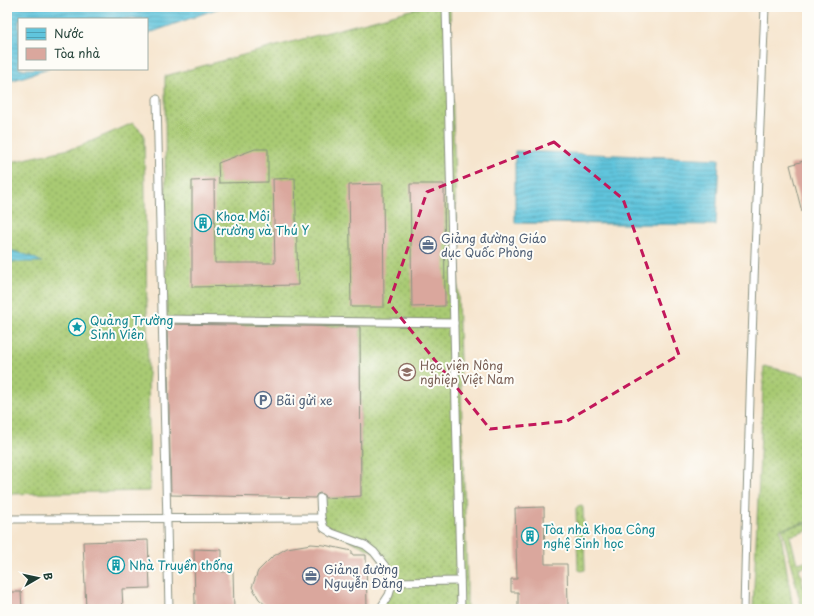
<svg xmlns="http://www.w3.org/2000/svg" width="814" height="616" viewBox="0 0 814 616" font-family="'Playpen Sans',sans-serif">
<defs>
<pattern id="grass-dots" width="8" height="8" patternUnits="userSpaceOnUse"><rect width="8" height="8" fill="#a9ca73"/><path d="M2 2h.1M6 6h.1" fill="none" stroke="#89a55f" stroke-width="1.8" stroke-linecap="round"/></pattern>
<pattern id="water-rules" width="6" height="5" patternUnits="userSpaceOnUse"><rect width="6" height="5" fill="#60c5dd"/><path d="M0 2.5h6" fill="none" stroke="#4fa1b4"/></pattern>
</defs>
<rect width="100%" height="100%" fill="#fdfcf7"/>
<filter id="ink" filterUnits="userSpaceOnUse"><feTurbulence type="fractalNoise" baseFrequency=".025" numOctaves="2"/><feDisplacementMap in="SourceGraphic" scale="8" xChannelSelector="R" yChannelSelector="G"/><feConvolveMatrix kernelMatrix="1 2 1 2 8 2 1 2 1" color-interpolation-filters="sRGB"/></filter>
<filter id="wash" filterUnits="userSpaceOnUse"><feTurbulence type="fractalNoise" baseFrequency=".012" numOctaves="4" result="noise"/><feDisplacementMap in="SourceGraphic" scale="16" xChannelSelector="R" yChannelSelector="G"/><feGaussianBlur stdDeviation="0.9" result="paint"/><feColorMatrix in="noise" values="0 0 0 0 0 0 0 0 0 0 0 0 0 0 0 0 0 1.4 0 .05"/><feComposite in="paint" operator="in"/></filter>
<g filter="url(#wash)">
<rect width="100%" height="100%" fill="#f6e5ce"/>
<!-- grass -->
<g fill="url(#grass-dots)" stroke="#648454">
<polygon points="422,7 450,7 459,328 467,580 467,609 380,609 393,582 374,552 324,528 320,498 361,496 360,327 166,324 165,76"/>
<polygon points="133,123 144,134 150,491 7,494 7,163 78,147"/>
<polygon points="764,366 807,376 807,522 780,529 793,609 753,609"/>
<polygon points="582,506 583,508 585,569 585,570 580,571 578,569 576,508 578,507"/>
<polygon points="807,523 807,531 790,536 797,563 807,561 807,566 799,568 807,601 807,609 802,609 782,529"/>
</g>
<!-- water -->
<g fill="url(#water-rules)" stroke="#408188">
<polygon points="15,7 222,7 147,34 147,19 19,19 19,69 49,69 7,82 7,9"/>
<polygon points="515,151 719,159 716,225 515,223"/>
<polygon points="7,249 30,256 42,262 7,262"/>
</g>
<g id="blocks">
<!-- building -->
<g fill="#daa79d">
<polygon points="255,149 268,149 268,182 219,183 218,163"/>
<polygon points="807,160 807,211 802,212 790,165"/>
<polygon points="295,178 298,285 192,287 192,181 214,180 215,263 275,263 273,179"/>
<polygon points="383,184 384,307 351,307 349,185"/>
<polygon points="410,184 444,184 445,306 412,307"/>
<polygon points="167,324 360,327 361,496 325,498 324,495 320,493 317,494 315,498 171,495"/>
<polygon points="544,507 545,564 567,564 568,606 546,606 547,609 518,609 518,592 511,592 511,579 517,579 515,508"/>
<polygon points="148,540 150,588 122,589 123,609 86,609 83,542"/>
<polygon points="311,544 324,545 352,551 352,555 366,555 367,609 270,609 259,599 252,587 258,571 272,557 287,548"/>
<polygon points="194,549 222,550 222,572 233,571 234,609 195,609"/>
<polygon points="7,592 21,592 22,609 7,609"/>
</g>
</g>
</g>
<g filter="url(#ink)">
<use href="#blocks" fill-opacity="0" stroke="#8a9181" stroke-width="1"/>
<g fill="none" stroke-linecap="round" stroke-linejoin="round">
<!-- service casing -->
<g stroke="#8a9181" stroke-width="9">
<g id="service">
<polyline points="446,7 461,609"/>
<polyline points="157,99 169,609"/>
<polyline points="162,319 454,323"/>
<polyline points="320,498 321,518 324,528 332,533 365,545 374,552 385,566 393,582 389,595 380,609"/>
<polyline points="7,519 321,518"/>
<polyline points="393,582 460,581"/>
<path d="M744 609C749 408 756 208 765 7"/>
</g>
</g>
<!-- service -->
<use href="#service" stroke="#fff" stroke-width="7"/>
</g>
</g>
<!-- marked area -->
<path fill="none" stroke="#c2185b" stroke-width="3" stroke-dasharray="8 5" stroke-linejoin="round" d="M554 142 623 199 679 355 567 421 490 429 389 303 427 192Z"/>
<!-- icons -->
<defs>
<g id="building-ring" transform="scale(0.9)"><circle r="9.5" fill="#fdfcf7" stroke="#0f9aa8" stroke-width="1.5"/><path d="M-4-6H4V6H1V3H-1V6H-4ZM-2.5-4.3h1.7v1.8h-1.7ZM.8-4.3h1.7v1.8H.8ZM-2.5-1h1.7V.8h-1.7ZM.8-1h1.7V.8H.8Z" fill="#0f9aa8"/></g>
<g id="office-ring" transform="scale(0.9)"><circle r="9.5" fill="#fdfcf7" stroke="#5c6f8a" stroke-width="1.5"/><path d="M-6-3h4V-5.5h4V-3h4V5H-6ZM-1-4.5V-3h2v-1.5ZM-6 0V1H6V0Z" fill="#5c6f8a"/></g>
<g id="sight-ring" transform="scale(0.9)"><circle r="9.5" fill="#fdfcf7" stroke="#0f9aa8" stroke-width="1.5"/><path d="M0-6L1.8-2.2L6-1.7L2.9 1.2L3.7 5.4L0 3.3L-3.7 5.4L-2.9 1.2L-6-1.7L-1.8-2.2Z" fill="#0f9aa8"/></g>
<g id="university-ring" transform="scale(0.9)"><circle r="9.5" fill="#fdfcf7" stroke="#8d6e63" stroke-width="1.5"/><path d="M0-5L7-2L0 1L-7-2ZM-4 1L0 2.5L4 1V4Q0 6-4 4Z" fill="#8d6e63"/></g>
<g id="parking-ring" transform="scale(0.9)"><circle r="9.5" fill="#fdfcf7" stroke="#5c6f8a" stroke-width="1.5"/><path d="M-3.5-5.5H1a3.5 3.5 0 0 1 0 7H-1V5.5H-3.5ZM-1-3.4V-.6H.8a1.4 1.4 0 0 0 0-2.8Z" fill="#5c6f8a"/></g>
</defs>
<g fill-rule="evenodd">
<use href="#building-ring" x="203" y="223"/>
<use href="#office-ring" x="428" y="245"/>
<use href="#sight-ring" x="77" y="327"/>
<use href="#university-ring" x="407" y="372"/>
<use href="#parking-ring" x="263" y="400"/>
<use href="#building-ring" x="530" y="536"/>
<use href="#building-ring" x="116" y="565"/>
<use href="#office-ring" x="311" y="576"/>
</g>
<g text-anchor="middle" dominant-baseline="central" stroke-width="4" stroke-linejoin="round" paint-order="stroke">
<!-- culture labels -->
<g font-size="12" fill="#0d838f" stroke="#fdfcf7" text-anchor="start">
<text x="216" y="216">Khoa Môi<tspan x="216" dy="14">trường và Thú Y</tspan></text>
<text x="90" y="320">Quảng Trường<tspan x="90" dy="14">Sinh Viên</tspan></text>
<text x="543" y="529">Tòa nhà Khoa Công<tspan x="543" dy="14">nghệ Sinh học</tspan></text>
<text x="129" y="565">Nhà Truyền thống</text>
</g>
<!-- service labels -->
<g font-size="12" fill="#4e5e75" stroke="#fdfcf7" text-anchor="start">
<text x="441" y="238">Giảng đường Giáo<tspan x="441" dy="14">dục Quốc Phòng</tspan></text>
<text x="276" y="400">Bãi gửi xe</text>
<text x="324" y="569">Giảng đường<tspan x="324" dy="14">Nguyễn Đăng</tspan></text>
</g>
<!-- education labels -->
<g font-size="12" fill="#785e54" stroke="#fdfcf7" text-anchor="start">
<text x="420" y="365">Học viện Nông<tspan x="420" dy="14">nghiệp Việt Nam</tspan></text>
</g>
</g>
<!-- margin -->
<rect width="814" height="616" fill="none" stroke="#fdfcf7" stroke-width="24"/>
<!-- legend -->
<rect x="18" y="18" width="130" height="52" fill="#fdfcf7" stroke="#a4b0a9"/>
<rect x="26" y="28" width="20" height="12" fill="url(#water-rules)" stroke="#a4b0a9"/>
<text x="54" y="38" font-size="12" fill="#1f3d34">Nước</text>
<rect x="26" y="48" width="20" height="12" fill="#daa79d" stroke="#a4b0a9"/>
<text x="54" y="58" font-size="12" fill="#1f3d34">Tòa nhà</text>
<!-- north arrow -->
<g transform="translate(38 578) rotate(81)" stroke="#fdfcf7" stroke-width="3" paint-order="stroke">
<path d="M0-3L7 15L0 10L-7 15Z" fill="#1f3d34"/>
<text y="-6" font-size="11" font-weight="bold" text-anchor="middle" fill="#1f3d34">B</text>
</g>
</svg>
